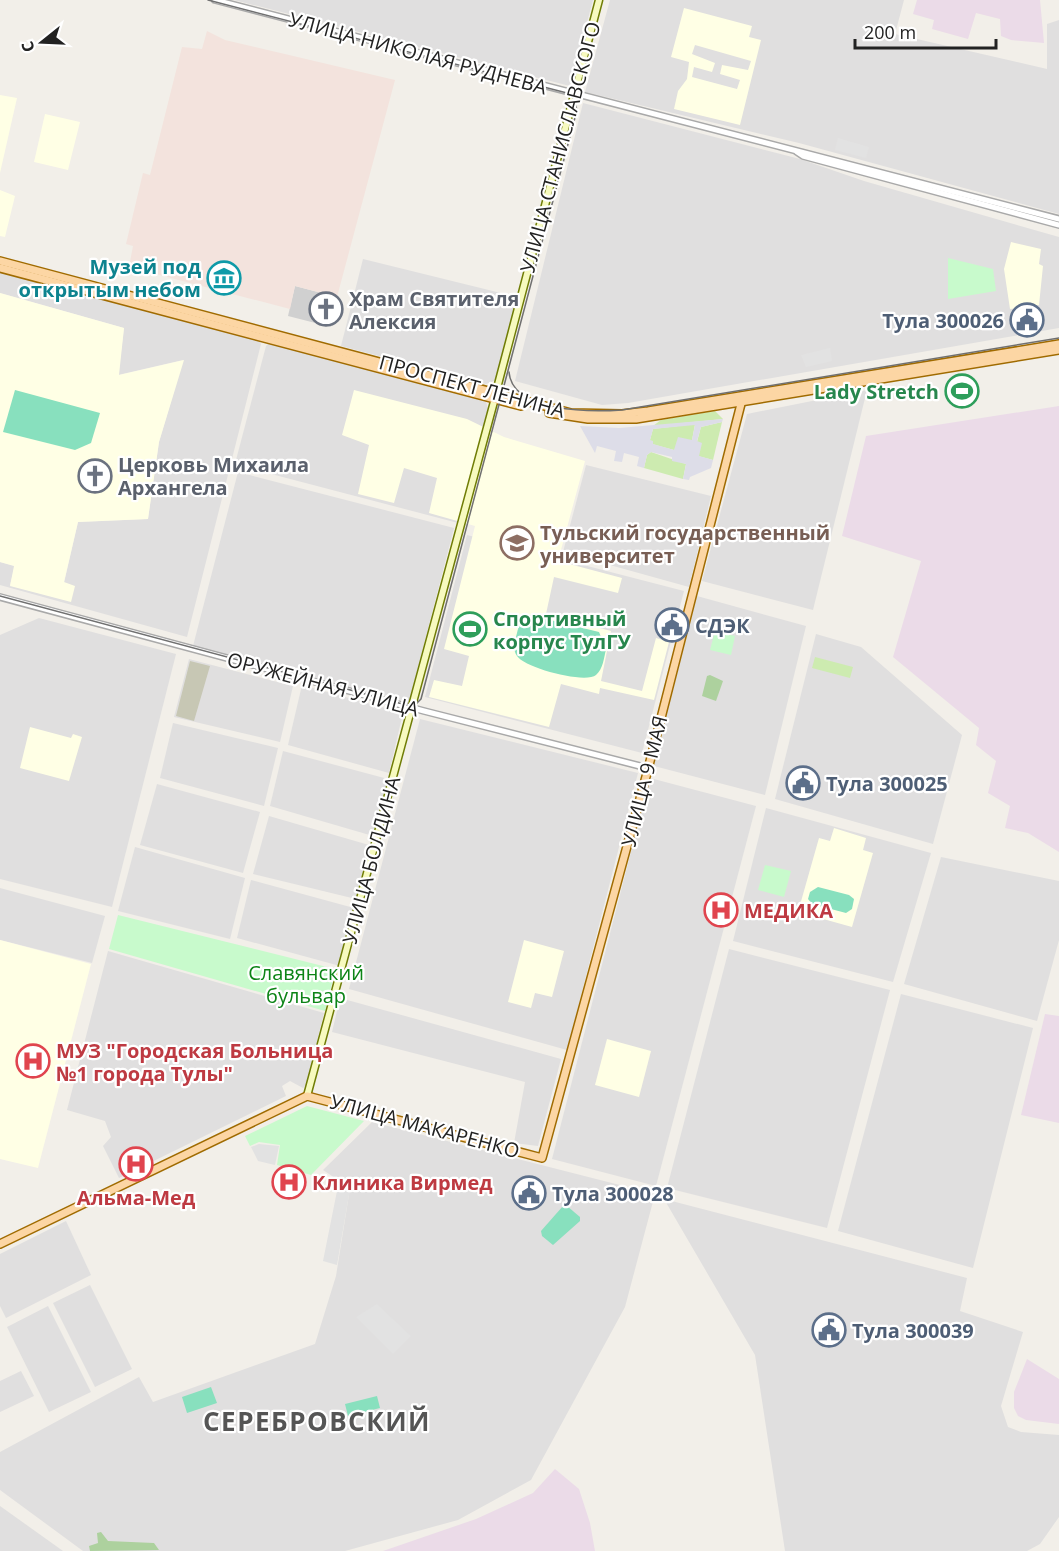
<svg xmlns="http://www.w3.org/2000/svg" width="1059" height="1551" viewBox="0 0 1059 1551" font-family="'Open Sans',sans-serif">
<rect width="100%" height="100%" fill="#f2efe9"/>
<!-- residential -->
<g fill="#e0dfdf">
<polygon points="234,0 593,0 570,86"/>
<polygon points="610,0 904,0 895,34 1047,69 1047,24 1059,20 1059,214 799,143 585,92"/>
<polygon points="583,103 800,159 864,181 1059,237 1059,328 628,403 602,405 515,381"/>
<polygon points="363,259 517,297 496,380 486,384 341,346"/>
<polygon points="0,270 258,339 261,344 187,637 0,585 0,562 15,566 10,585 64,583 78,522 148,519 159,442 183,360 118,375 124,328 0,293"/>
<polygon points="270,342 486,402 488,408 458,523 241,466 236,460 266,346"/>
<polygon points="867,390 813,610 702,581 747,414"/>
<polygon points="586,465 711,496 689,587 563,552"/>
<polygon points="238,472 454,528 409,702 193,646"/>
<polygon points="467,535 684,591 642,753 425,697"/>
<polygon points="697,596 806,626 765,795 654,766"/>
<polygon points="39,618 176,654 112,907 0,879 0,635"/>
<polygon points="816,634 861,647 962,735 933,844 775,799"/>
<polygon points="189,659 293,686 280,742 174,717"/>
<polygon points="302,685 403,713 389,773 288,745"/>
<polygon points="420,719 638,773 567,1050 349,989"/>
<polygon points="173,723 278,748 264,806 160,778"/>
<polygon points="283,751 388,779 373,836 270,806"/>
<polygon points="650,778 756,806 656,1186 552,1159"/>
<polygon points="157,784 260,812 243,873 140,845"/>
<polygon points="766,808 931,853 893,982 733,941"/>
<polygon points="269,816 369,845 356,899 253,874"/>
<polygon points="135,847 245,878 230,939 118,911"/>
<polygon points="941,857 1059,881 1059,940 1037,1021 904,984"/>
<polygon points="251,880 354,908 340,966 237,938"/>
<polygon points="0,888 105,916 92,963 0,940"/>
<polygon points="729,949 890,990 827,1228 667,1188"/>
<polygon points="108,951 324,1013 306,1085 303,1088 290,1081 282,1086 286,1096 119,1178 103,1146 111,1137 105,1121 67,1110"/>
<polygon points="901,994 1033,1028 973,1268 838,1231"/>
<polygon points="340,998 561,1059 538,1146 514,1143 525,1082 332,1032"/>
<polygon points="372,1122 655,1194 625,1307 531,1480 458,1520 345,1551 83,1551 0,1490 0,1452 139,1377 153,1402 315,1344 336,1276 350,1188 323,1170"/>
<polygon points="664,1199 967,1278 960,1311 1023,1332 1001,1406 1008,1427 1021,1432 1059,1435 1059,1517 1040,1544 1027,1551 785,1551 755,1355"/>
<polygon points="66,1221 91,1275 6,1318 0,1306 0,1254"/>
<polygon points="90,1285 132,1369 95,1387 53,1303"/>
<polygon points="48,1306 91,1392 49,1412 7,1327"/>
<polygon points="21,1371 34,1396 0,1412 0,1381"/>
<polygon points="0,1506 63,1551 0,1551"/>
</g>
<!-- industrial -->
<g fill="#ebdbe8">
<polygon points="917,0 1040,0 1044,43 1011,40 1001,36 1000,19 976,13 968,39 932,29 934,20 913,14"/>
<polygon points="1059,406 1059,852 1028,833 1005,828 1010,806 988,793 996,761 976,745 979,728 893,657 921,561 842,536 866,436"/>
<polygon points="1045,1014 1059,1016 1059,1123 1021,1115"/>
<polygon points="1027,1359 1059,1379 1059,1424 1026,1420 1018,1416 1014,1408 1014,1392"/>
<polygon points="555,1469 579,1489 590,1523 595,1551 383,1551 476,1519 533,1493"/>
</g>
<!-- education -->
<g fill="#ffffe5" fill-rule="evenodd">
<path d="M684 8 752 26 749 37 761 40 740 125 674 109 678 91 687 79 689 62 671 57ZM695 45 751 61 748 70 722 65 720 74 740 80 737 89 692 77 694 67 712 72 715 63 692 54Z"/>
<polygon points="0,95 17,98 0,173"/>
<polygon points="45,114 80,122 68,170 34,162"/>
<polygon points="0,190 15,196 5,237 0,236"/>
<polygon points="1011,242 1041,249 1039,264 1043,266 1039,305 1010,309 1004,269"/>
<polygon points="0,293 124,328 119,375 184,360 159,442 148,519 78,522 64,582 75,586 71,602 10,586 14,566 0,562"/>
<polygon points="354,390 467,419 504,437 585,461 558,561 622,578 618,593 554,577 546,614 611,631 601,681 642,691 656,638 669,642 654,700 600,688 599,694 561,684 549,727 429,697 434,680 462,686 469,656 444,649 475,526 429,513 437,478 404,468 394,503 358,494 369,445 342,435"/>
<polygon points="30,727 71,738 73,734 82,737 69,781 20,768"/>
<polygon points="834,828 866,838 863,850 873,853 852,927 798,912 819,838 830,841"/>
<polygon points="0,940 91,964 38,1168 0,1159"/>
<polygon points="524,940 564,951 552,997 535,993 531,1008 508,1002"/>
<polygon points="607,1039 651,1051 639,1097 595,1085"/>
</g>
<!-- religious -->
<polygon fill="#d0d0d0" points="295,286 337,297 331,327 288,316"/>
<!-- military -->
<polygon fill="#f3e3dd" points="207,31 225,40 395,80 337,297 295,286 290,309 129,267 133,246 126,244 143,173 150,175 182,47 202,49"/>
<!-- construction -->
<polygon fill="#c7c7b4" points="190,661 210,666 194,721 176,716"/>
<!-- grass -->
<g fill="#cdebb0">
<polygon points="715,411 723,419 653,426 661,420"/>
<polygon points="722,422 713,460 698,456 697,442 701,427"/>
<polygon points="695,424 692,440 674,450 652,444 650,440 653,429"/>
<polygon points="651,452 686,464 683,479 644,468 647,455"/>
<polygon points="815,657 853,667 850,678 812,668"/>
</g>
<!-- forest -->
<g fill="#add19e">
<polygon points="710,675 723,681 716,701 702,696 707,676"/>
<polygon points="101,1532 108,1541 154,1543 159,1550 90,1551 89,1546 98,1543 97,1533"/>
</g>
<!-- park -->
<g fill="#c8facc">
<polygon points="948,258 993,269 996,291 948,299"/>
<polygon points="715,631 735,636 731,655 710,650"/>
<polygon points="765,865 791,871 784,897 758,890"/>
<polygon points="118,915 339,970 335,971 325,1011 109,949"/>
<polygon points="307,1106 364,1121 311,1175 277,1165 280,1145 259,1142 250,1146 245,1136"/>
</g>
<!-- pitch -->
<g fill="#88e0be">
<polygon points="15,390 100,413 91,443 75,450 3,432"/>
<path d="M530 615 599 632 606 649C604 658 603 669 596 675 585 684 525 668 517 656 512 649 515 641 517 633 519 624 522 619 530 615Z"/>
<polygon points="818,887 849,895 854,899 852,909 846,913 812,904 808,899 810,892"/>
<polygon points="563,1206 567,1206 580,1217 580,1221 553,1245 542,1236 541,1231"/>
<polygon points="211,1387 217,1403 187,1413 182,1397"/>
<polygon points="377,1396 380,1408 348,1416 345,1404"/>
</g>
<!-- parking -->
<g fill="#e2e2e2">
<polygon points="838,138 869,147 866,158 835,150"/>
<polygon points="830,348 832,361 806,367 801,355"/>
<polygon points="259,1144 279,1146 275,1165 258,1161 251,1147"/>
<polygon points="338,1186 350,1189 337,1265 323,1261"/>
<polygon points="377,1304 411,1336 393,1354 356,1317"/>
</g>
<!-- plaza -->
<path fill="#dddde8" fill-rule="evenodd" d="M723 419 722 422 701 427 697 441 702 443 699 456 713 460 711 468 690 477 689 480 683 479 686 464 672 461V457L651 452 647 455 644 468 637 466 639 457 624 453 622 462 614 461 616 451 597 446 595 453 580 426 619 428ZM695 425 692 440 678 437 674 450 653 444V441L650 440 653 429Z"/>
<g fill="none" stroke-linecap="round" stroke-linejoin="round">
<!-- tertiary casing -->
<g stroke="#a9a9a9" stroke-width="8">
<g id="tertiary">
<polyline points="215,0 1059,219"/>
<polyline points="797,152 803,156 1059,225"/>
<polyline points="0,597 424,711 648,768"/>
</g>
</g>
<!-- secondary casing -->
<g stroke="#707d05" stroke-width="9">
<g id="secondary">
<polyline points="496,392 599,0"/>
<polyline points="307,1096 495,398"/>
</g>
</g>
<!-- primary casing -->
<g stroke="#a06b00" stroke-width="10">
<g id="primary">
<polyline points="0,261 571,413 622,414 648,411 1059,344"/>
<polyline points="0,268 521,406"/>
<polyline points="549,413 588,419 636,419 1059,350"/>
<polyline points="0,1244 307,1096 542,1158 647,773 743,396"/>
</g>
</g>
<!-- tertiary -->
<use href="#tertiary" stroke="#fff" stroke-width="5"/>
<!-- secondary -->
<use href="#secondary" stroke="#f7fabf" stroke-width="6"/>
<!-- primary -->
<use href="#primary" stroke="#fcd6a4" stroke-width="7"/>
<!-- tram -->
<g stroke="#707070" stroke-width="1.5">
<path d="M509 372C512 413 593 412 622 410L1059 338"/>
<polyline points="0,596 410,706 415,705 421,699 577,110 574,99 567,93 208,0"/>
</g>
</g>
<!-- icons -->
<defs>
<g id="museum-ring" transform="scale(1.725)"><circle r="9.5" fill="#fff" stroke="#0f9aa8" stroke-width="1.5"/><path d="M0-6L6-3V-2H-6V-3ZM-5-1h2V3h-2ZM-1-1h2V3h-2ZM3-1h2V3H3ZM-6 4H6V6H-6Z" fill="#0f9aa8"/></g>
<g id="church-ring" transform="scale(1.725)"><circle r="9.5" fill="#fff" stroke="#6b7280" stroke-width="1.5"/><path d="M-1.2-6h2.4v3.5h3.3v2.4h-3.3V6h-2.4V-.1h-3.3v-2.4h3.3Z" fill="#6b7280"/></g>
<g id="civic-ring" transform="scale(1.725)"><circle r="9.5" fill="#fff" stroke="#5c6f8a" stroke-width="1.5"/><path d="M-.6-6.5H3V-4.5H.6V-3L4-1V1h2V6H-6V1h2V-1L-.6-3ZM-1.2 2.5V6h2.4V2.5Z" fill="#5c6f8a"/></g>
<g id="stadium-ring" transform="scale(1.725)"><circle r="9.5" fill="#fff" stroke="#2e9e5b" stroke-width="1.5"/><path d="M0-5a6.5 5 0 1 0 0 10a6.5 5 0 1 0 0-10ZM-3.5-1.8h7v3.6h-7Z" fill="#2e9e5b"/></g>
<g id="university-ring" transform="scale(1.725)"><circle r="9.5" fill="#fff" stroke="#8d6e63" stroke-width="1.5"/><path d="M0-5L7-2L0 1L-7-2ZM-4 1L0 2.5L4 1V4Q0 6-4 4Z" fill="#8d6e63"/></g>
<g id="hospital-ring" transform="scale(1.725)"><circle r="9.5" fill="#fff" stroke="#e0444e" stroke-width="1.5"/><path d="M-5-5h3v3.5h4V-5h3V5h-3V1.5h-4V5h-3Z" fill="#e0444e"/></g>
</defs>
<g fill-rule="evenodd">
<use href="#museum-ring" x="224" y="278"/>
<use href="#church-ring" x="326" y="309"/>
<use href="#civic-ring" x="1027" y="320"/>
<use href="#stadium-ring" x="962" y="391"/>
<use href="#church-ring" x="95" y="476"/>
<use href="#university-ring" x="517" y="543"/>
<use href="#civic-ring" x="672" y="625"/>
<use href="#stadium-ring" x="470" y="629"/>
<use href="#civic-ring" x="803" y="783"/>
<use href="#hospital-ring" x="721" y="910"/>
<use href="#hospital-ring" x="33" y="1061"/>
<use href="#hospital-ring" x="136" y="1164"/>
<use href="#hospital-ring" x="289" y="1182"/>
<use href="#civic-ring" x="529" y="1193"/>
<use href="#civic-ring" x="829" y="1330"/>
</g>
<g text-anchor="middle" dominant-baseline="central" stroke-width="4.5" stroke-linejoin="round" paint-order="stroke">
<!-- street labels -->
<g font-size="20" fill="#222" stroke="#fff">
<text transform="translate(418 53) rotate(15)">УЛИЦА НИКОЛАЯ РУДНЕВА</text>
<text transform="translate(560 147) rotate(-75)">УЛИЦА СТАНИСЛАВСКОГО</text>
<text transform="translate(472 386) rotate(15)">ПРОСПЕКТ ЛЕНИНА</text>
<text transform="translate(323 684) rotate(15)">ОРУЖЕЙНАЯ УЛИЦА</text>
<text transform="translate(644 781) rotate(-76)">УЛИЦА 9 МАЯ</text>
<text transform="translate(371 860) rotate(-75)">УЛИЦА БОЛДИНА</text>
<text transform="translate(425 1126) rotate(15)">УЛИЦА МАКАРЕНКО</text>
</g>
<!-- culture labels -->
<g font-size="20" font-weight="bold" fill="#0d838f" stroke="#fff" text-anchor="end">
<text x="201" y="266">Музей под<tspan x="201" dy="23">открытым небом</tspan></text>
</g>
<!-- worship labels -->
<g font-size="20" font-weight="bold" fill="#5b616d" stroke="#fff" text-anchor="start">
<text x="349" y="298">Храм Святителя<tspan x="349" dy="23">Алексия</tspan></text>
<text x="118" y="464">Церковь Михаила<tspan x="118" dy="23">Архангела</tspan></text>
</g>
<!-- service labels -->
<g font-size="20" font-weight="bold" fill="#4e5e75" stroke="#fff" text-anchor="start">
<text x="1004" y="320" text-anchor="end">Тула 300026</text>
<text x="695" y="625">СДЭК</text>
<text x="826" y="783">Тула 300025</text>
<text x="552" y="1193">Тула 300028</text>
<text x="852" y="1330">Тула 300039</text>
</g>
<!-- leisure labels -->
<g font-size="20" font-weight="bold" fill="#27864d" stroke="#fff" text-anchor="end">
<text x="939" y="391">Lady Stretch</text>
<text x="493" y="618" text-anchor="start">Спортивный<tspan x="493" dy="23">корпус ТулГУ</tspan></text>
</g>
<!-- education labels -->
<g font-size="20" font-weight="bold" fill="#785e54" stroke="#fff" text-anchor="start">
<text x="540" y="532">Тульский государственный<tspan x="540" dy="23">университет</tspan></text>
</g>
<!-- health labels -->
<g font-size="20" font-weight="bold" fill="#be3a42" stroke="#fff" text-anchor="start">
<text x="744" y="910">МЕДИКА</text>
<text x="56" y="1050">МУЗ "Городская Больница<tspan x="56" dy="23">№1 города Тулы"</tspan></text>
<text x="312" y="1182">Клиника Вирмед</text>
<text x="136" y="1197" text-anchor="middle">Альма-Мед</text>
</g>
<!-- park labels -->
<g font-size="20" fill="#0c8416" stroke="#fff">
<text x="306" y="972">Славянский<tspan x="306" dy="23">бульвар</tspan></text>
</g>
<!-- district labels -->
<g font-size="26" font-weight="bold" letter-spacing="1.5" fill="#555" stroke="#fff">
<text x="317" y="1421">СЕРЕБРОВСКИЙ</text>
</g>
</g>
<!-- north arrow -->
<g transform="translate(42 42) rotate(252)" stroke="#ffffff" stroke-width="4.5" paint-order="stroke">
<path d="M0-4.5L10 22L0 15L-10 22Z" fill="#222222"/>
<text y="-9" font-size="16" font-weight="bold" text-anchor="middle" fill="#222222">С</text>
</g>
<!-- scale -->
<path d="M855 39v9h141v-9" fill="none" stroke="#222222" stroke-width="3"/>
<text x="864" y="39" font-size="18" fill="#222222" stroke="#ffffff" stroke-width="4.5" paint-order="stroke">200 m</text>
</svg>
